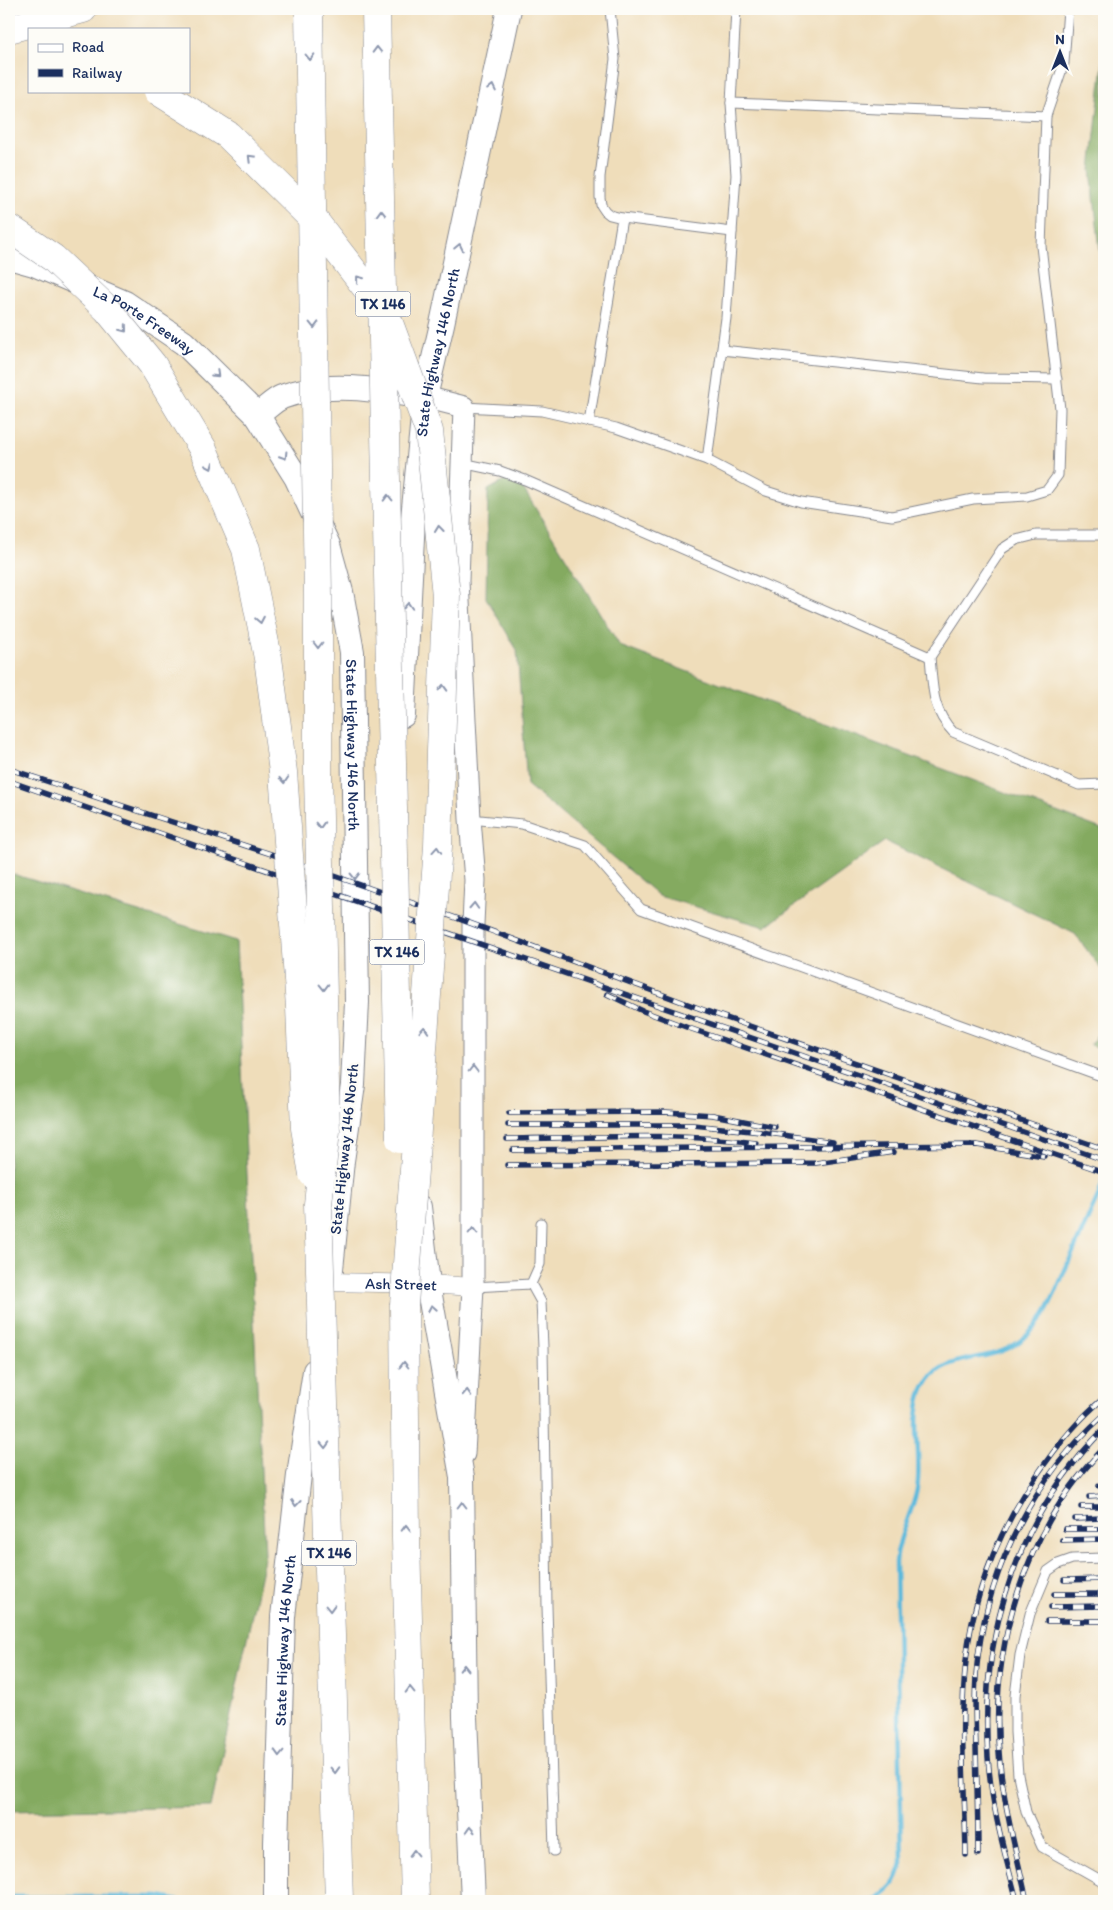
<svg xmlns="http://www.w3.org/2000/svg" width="1113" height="1910" viewBox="0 0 1113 1910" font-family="Itim,sans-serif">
<rect width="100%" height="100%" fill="#fdfcf7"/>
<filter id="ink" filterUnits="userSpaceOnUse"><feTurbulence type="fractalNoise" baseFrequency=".02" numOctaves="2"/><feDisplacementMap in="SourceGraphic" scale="10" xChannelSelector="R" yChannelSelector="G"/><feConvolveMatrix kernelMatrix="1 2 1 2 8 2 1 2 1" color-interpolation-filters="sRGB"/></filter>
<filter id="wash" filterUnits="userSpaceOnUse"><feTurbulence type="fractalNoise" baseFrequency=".0096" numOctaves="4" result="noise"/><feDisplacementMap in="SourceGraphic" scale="20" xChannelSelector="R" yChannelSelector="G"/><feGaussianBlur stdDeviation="1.12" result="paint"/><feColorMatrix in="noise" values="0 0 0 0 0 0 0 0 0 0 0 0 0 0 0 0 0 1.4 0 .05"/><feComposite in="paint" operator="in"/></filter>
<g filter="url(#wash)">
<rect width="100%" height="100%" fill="#efddba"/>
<!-- forest -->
<g fill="#84aa60" stroke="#506c5f">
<polygon points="1104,53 1104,287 1091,170"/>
<polygon points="515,475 620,646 1104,830 1104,973 1075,934 885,841 765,927 659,896 527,785 517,650 486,598 488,490"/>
<polygon points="9,873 236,941 265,1554 211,1807 9,1811"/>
<polygon points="1104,1019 1104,1050 1090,1045 1101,1029"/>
</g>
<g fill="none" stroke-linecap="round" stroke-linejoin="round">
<!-- stream -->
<g stroke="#5db9db" stroke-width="4.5">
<polyline points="9,1897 159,1897 179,1901"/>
<path d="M873 1901C890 1890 897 1883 902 1863L896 1562C898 1535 912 1515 917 1489 923 1457 908 1410 927 1382 945 1354 983 1362 1009 1348 1022 1341 1034 1330 1042 1318 1052 1303 1058 1286 1065 1270 1076 1245 1088 1219 1099 1194L1104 1178"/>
</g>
</g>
</g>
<g filter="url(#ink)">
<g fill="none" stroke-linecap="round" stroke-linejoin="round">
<!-- service casing -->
<g stroke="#85868c" stroke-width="11">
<g id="service">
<polyline points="731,103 1046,116"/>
<polyline points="622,218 732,232"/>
<polyline points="722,350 983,378 1057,379"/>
<polyline points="464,407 542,411 616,428 707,460 766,491 801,502 892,516 973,499 1027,496 1047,490 1058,475 1060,409 1041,246 1046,116 1064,63 1068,9"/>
<polyline points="589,422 622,218 610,215 605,211 601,205 600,197 600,177 615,59 610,9"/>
<polyline points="707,460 726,318 736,175 731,103 736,9"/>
<polyline points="462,463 500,471 525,480 930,657"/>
<path d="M1104 535H1036L1016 540 1002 549 930 657C933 686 931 709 953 732L1079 785 1104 784"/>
<polyline points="470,819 522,824 585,845 641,909 1104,1077"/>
<polyline points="531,1284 541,1302 543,1347 547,1606 554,1851"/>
<polyline points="473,1287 531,1284 540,1264 541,1223"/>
<polyline points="1104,1558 1072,1559 1058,1564 1048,1571 1030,1614 1020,1655 1015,1696 1015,1732 1018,1775 1026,1812 1042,1847 1104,1882"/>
</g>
</g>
<!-- minor casing -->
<g stroke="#85868c" stroke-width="19">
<g id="minor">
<path id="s1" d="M329 1282 428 1284 473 1287"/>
</g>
</g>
<!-- tertiary casing -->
<g stroke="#85868c" stroke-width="23">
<polyline id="tertiary" points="425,397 464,407 458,581 470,819 475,880 473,924 473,1287 464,1454"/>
</g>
<!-- secondary casing -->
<g stroke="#85868c" stroke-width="26">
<g id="secondary">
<path id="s2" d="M9 257 34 264 125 303 184 343 257 415 296 477 328 545 341 592 352 652 357 1002 353 1085 342 1161 330 1279"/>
<path d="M257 415C265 410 274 400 282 397 324 380 382 390 425 397"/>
<path id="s3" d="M403 715 413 518 425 397 442 324 509 9"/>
<polyline points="419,1207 428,1284 462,1477 465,1717 473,1901"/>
<path id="s4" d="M276 1901V1844L283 1617 299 1475 315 1371"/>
</g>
</g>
<!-- motorway casing -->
<g stroke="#85868c" stroke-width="29">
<g id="motorway">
<polyline points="9,29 83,9"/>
<polyline points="404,1305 406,1539 415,1901"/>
</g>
</g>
<!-- service -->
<use href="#service" stroke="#fff" stroke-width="9"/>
<!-- minor -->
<use href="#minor" stroke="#fff" stroke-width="18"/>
<!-- tertiary -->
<use href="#tertiary" stroke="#fff" stroke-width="21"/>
<!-- secondary -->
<use href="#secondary" stroke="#fff" stroke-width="24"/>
<!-- motorway -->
<use href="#motorway" stroke="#fff" stroke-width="28"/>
<!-- rail casing -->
<g stroke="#1b2f5e" stroke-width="5.5">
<g id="rail">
<polyline points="9,769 271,854 459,919 712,1013 1104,1149"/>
<polyline points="9,781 1104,1160"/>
<polyline points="607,994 643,1011 686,1027 1104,1172"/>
<polyline points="509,1113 666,1112 713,1115 775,1127"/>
<polyline points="508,1125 693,1125 761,1132 833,1142"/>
<path d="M507 1139C589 1138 674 1132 756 1143"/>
<polyline points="513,1150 977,1145 1044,1156"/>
<polyline points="507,1165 816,1163 894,1152"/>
<polyline points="1099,1486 1104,1486"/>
<polyline points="1089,1497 1104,1496"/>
<polyline points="1081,1507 1104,1507"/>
<polyline points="1075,1519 1104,1518"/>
<polyline points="1065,1529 1104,1529"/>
<polyline points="1062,1540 1104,1539"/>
<polyline points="1064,1580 1104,1579"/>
<polyline points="1054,1594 1104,1594"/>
<polyline points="1051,1607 1104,1606"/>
<polyline points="1047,1621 1104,1621"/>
<path d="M978 1854C978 1818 977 1783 976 1747 975 1717 974 1686 978 1656 990 1565 1035 1476 1104 1415"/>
<path d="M966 1855C965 1793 959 1723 966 1661 973 1594 999 1530 1037 1475 1056 1447 1078 1419 1104 1398"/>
<path d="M1017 1901C1005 1854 991 1806 988 1757 979 1635 1017 1517 1104 1429"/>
<path d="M1027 1901C1017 1856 1005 1811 1000 1764 988 1650 1023 1531 1104 1448"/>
</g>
</g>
<!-- rail -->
<use href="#rail" stroke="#fdfcf7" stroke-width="4" stroke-dasharray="11" stroke-linecap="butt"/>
<!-- motorway-bridge casing -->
<g stroke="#85868c" stroke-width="29" stroke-linecap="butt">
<g id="motorway-bridge">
<polyline points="309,9 318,596 318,774 326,1131 318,1204 339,1901"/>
<polyline points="376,9 400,1139"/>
<polyline points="158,91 228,135 314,220 385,312 429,431 446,595 438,846 404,1305"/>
<polyline points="9,228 53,258 107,309 152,364 203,449 246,549 268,658 283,772 300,1007 305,1128 313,1174"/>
</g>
</g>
<!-- motorway-bridge -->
<use href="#motorway-bridge" stroke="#fff" stroke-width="28"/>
</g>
<!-- one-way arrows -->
<defs><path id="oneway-chevron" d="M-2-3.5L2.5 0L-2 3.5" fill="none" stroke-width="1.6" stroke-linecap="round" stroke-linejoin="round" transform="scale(1.25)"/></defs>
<g stroke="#8d97ae">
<use href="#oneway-chevron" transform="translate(377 50) rotate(-91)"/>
<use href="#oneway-chevron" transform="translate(310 57) rotate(89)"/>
<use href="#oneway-chevron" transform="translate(492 88) rotate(-78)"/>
<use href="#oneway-chevron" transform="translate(251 158) rotate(-135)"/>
<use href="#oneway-chevron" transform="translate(381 213) rotate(-91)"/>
<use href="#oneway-chevron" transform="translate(459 247) rotate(-78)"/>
<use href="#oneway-chevron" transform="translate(359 279) rotate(-128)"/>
<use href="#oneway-chevron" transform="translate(314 325) rotate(89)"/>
<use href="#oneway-chevron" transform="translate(124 329) rotate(51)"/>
<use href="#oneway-chevron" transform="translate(216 374) rotate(44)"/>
<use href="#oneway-chevron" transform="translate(284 456) rotate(58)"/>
<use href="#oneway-chevron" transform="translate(210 466) rotate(67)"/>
<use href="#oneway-chevron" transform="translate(388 498) rotate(-91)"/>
<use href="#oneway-chevron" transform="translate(439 529) rotate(-96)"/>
<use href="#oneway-chevron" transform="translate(408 606) rotate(-87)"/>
<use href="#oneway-chevron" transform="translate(260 620) rotate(79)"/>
<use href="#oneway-chevron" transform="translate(318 645) rotate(90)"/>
<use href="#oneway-chevron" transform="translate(443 688) rotate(-88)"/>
<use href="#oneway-chevron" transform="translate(284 780) rotate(86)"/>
<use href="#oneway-chevron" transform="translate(320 825) rotate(88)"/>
<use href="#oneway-chevron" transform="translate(437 850) rotate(-86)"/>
<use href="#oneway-chevron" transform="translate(355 876) rotate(89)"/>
<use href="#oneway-chevron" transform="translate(474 906) rotate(-87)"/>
<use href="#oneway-chevron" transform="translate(324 987) rotate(89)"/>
<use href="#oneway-chevron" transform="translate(424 1030) rotate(-86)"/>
<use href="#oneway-chevron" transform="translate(473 1069) rotate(-90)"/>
<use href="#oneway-chevron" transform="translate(473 1231) rotate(-90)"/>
<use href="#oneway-chevron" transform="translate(432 1308) rotate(-100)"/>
<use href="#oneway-chevron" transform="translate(404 1365) rotate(-90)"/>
<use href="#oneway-chevron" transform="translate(467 1393) rotate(-87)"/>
<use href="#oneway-chevron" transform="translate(325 1445) rotate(88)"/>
<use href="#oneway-chevron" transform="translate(296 1503) rotate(96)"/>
<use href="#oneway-chevron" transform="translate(462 1505) rotate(-90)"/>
<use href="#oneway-chevron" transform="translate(406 1528) rotate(-91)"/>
<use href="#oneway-chevron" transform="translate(330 1608) rotate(88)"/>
<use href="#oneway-chevron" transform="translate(464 1668) rotate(-91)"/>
<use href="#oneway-chevron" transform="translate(410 1690) rotate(-91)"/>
<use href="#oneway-chevron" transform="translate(279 1753) rotate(92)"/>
<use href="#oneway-chevron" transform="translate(335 1770) rotate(88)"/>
<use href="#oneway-chevron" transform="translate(470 1830) rotate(-93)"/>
<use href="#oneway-chevron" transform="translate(414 1853) rotate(-91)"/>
</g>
</g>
<g text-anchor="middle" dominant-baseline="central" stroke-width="5" stroke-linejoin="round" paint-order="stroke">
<!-- shield labels -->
<g fill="#fdfcf7" stroke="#5f6c8c" stroke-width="1">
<rect x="355.5" y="291.5" width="55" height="25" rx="4"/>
<rect x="369.5" y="939.5" width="55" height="25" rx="4"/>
<rect x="301.5" y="1540.5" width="55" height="25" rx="4"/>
</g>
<g font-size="15" font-weight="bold" fill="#1b2f5e">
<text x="383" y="304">TX 146</text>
<text x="397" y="952">TX 146</text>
<text x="329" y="1553">TX 146</text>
</g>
<!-- street labels -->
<g font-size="16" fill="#1b2f5e" stroke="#fdfcf7">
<text stroke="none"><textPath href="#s2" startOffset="150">La Porte Freeway</textPath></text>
<text stroke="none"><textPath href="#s3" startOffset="365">State Highway 146 North</textPath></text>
<text stroke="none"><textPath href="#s2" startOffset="650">State Highway 146 North</textPath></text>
<text transform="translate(344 1149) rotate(-84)">State Highway 146 North</text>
<text stroke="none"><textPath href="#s1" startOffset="72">Ash Street</textPath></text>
<text stroke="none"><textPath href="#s4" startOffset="261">State Highway 146 North</textPath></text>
</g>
</g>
<!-- margin -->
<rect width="1113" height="1910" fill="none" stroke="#fdfcf7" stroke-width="30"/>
<!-- legend -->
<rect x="28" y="28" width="162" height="65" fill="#fdfcf7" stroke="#a3aaba"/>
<rect x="38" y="44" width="25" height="8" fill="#ffffff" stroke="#a3aaba"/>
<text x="72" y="52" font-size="15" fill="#1b2f5e">Road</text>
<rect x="38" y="69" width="25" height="8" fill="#1b2f5e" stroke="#a3aaba"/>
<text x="72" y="78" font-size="15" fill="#1b2f5e">Railway</text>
<!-- north arrow -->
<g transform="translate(1060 52)" stroke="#fdfcf7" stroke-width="4" paint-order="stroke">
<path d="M0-4L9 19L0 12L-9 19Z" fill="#1b2f5e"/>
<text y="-8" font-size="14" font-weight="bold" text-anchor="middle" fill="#1b2f5e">N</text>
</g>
</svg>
